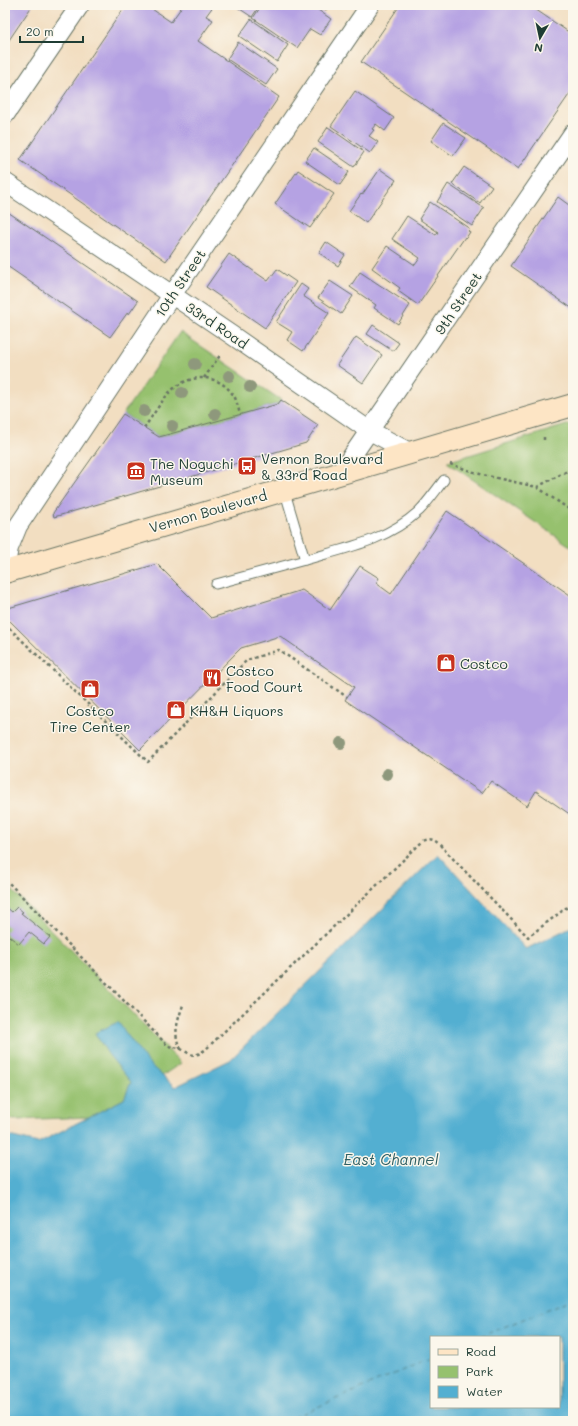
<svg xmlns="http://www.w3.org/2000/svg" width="578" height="1426" viewBox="0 0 578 1426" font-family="Mali,sans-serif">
<rect width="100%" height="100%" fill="#fbf7ec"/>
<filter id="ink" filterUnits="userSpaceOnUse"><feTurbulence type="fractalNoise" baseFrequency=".025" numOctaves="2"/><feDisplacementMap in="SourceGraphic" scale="8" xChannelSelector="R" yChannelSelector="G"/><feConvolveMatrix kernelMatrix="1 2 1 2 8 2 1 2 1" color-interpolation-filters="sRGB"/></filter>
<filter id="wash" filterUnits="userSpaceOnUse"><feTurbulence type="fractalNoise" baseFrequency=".012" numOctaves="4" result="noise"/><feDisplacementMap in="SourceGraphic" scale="16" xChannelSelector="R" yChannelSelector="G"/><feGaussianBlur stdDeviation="0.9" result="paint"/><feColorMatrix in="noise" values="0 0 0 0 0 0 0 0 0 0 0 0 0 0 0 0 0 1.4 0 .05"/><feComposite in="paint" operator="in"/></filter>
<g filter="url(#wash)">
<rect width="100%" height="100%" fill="#f2dec1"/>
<!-- green -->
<g fill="#96c16e" stroke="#5a7f51">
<polygon points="180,332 281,400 278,404 159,437 123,414"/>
<polygon points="573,423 573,548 447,462"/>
<polygon points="5,883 181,1063 162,1076 147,1062 118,1023 95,1033 109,1054 131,1082 124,1099 89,1117 14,1120 5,1118"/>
</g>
<!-- water -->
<path fill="#53afd1" stroke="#397682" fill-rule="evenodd" d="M438 854 526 949 573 926V1421H5V1135L38 1143 124 1099 131 1082 108 1054 95 1033 118 1022 147 1062 175 1087 230 1060ZM431 1337H559V1407H431Z"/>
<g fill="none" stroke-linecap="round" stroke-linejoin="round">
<!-- ferry -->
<g stroke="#2f5f63" stroke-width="1" stroke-dasharray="5 4" stroke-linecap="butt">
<polyline points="479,1337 573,1299"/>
<polyline points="285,1421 431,1358"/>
</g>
</g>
<g id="blocks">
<!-- building -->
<g fill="#b5a2e3">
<polygon points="5,5 30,5 32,6 5,46"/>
<polygon points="126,5 146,5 171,22 183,5 214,5 206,16 213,20 198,41 279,97 166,261 20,160"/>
<polygon points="234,5 260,5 252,17"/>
<polygon points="262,5 311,5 331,19 320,35 310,29 297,48 253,18"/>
<polygon points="319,5 330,5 326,10"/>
<polygon points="400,5 529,5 573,35 573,89 518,169 361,62"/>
<polygon points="251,19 288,45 277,62 239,36"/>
<polygon points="238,42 277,69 266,85 227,59"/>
<polygon points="355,91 394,118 385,131 376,124 372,129 374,130 369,136 378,142 370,153 331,126"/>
<polygon points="443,123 466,138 453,156 431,141"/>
<polygon points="328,127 364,152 354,167 318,142"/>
<polygon points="314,148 349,172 340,185 305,161"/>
<polygon points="464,167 492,186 480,203 452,184"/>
<polygon points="380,169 396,180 366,223 349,211 361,194 362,195"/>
<polygon points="298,170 334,194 310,228 275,204"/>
<polygon points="448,184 484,208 472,226 437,202"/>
<polygon points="558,197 573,208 573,309 511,266"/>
<polygon points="430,202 470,229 468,231 470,232 466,238 465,237 418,305 398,291 400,288 372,268 387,246 415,265 420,258 392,239 407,216 436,235 438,232 419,219"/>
<polygon points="5,210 138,301 129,314 128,312 110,337 7,266 5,269"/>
<polygon points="326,242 345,255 338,266 319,253"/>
<polygon points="229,254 268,281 277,269 296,282 265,328 206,287"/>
<polygon points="360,272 410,305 398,324 374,308 376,305 350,287"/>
<polygon points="330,281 353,296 341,314 318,298"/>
<polygon points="301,284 308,289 303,296 329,313 303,351 287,340 292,332 276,322"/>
<polygon points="373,325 399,343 393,351 367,334"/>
<polygon points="356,337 382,355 363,383 337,365"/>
<polygon points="281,400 318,425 306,443 54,517 53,513 123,414 159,437 278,404"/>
<polygon points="447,511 573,597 573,812 571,815 536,791 527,806 491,781 482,793 345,700 354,687 280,636 241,648 140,750 5,616 5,609 157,564 211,618 302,590 330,610 360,566 379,578 376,583 391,594"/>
<polygon points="5,906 12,912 17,907 23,912 21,913 50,937 44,944 29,932 19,944 5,933 9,927 5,924"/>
</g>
</g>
</g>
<g filter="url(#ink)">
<use href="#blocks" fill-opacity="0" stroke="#697565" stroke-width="1"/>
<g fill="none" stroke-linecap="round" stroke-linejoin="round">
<!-- service casing -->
<g stroke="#697565" stroke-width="11">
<g id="service">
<path d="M284 489 305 560C346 548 386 541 419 511 428 502 436 490 444 480"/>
<polyline points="216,584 305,560"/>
</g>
</g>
<!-- minor casing -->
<g stroke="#697565" stroke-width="20">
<g id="minor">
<polyline points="5,115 80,5"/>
<polyline points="5,182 233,336 370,431 411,453"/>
<polyline points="341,472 573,133"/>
<polyline points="5,570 9,548 18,526 172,295 370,5"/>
</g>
</g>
<!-- secondary casing -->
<g stroke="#697565" stroke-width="24">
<polyline id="secondary" points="5,572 573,405"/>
</g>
<!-- path -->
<g stroke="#697565" stroke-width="2.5" stroke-dasharray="3 3" stroke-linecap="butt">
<polyline points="204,378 221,354"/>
<path d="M144 428C152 417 163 398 172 390 191 373 219 373 234 396 237 401 238 408 240 414"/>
<polyline points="544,437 544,442"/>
<polyline points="450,464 483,475 537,487 573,512"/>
<polyline points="537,487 573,468"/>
<polyline points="5,624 148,762 247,660 279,650 347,697"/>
<path d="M5 879 168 1046C172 1047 177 1047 181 1049 192 1055 193 1058 205 1050L423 841C430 838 434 839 440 845L528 937 566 908 573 905"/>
<path d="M181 1049C172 1035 178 1020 183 1005"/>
</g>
<!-- service -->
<use href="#service" stroke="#fff" stroke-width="9"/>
<!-- minor -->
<use href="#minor" stroke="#fff" stroke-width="18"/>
<!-- secondary -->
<use href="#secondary" stroke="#fde5c5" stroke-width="22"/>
</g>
<!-- trees -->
<g fill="#8e987b">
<circle cx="195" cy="364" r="6"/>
<circle cx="229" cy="376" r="6"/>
<circle cx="250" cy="387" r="6"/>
<circle cx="182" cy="393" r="6"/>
<circle cx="144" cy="411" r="6"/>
<circle cx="215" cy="414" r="6"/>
<circle cx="172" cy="426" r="6"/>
<circle cx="341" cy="743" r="6"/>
<circle cx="387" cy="774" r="6"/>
</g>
</g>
<!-- icons -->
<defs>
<g id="bus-square" transform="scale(1)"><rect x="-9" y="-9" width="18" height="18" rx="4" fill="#c8321e" stroke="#fbf7ec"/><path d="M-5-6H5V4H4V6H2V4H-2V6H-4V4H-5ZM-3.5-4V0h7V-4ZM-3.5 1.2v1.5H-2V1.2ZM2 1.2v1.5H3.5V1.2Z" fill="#fff"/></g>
<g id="museum-square" transform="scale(1)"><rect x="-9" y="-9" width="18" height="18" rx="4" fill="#c8321e" stroke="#fbf7ec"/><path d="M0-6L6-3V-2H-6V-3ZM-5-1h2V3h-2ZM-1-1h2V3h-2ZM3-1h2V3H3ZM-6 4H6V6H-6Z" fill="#fff"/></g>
<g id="shop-square" transform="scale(1)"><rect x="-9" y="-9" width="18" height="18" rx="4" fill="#c8321e" stroke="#fbf7ec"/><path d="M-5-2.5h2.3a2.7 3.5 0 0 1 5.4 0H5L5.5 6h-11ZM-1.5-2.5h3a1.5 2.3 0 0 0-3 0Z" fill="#fff"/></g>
<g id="restaurant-square" transform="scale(1)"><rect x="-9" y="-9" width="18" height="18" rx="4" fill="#c8321e" stroke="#fbf7ec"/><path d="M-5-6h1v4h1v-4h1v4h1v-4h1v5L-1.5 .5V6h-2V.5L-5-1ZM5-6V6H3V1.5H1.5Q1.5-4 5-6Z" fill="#fff"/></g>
</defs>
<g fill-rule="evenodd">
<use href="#bus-square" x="247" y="466"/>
<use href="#museum-square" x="136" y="471"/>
<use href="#shop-square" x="446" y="663"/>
<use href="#restaurant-square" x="212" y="678"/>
<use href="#shop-square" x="90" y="689"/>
<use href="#shop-square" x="176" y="710"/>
</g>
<g text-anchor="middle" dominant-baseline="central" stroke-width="3" stroke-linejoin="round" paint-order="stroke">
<!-- street labels -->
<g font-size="14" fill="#1f3d34" stroke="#fbf7ec">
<text transform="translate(180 283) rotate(-56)">10th Street</text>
<text transform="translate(458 303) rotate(-56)">9th Street</text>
<text transform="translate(217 325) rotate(34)">33rd Road</text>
<text transform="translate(208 511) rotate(-16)">Vernon Boulevard</text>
</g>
<!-- poi labels -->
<g font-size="14" fill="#1f3d34" stroke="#fbf7ec" text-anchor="start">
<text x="261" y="458">Vernon Boulevard<tspan x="261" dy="16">&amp; 33rd Road</tspan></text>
<text x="150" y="463">The Noguchi<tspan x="150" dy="16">Museum</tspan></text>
<text x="460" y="663">Costco</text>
<text x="226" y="670">Costco<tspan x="226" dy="16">Food Court</tspan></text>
<text x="90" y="710" text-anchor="middle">Costco<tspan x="90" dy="16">Tire Center</tspan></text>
<text x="190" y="710">KH&amp;H Liquors</text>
</g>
<!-- water labels -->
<g font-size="15" font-style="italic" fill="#2f5f63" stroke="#fbf7ec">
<text x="391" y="1159">East Channel</text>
</g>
</g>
<!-- margin -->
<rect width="578" height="1426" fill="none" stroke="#fbf7ec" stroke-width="20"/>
<!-- legend -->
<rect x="430" y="1336" width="130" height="72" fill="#fbf7ec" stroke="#a3ada2"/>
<rect x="438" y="1349" width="20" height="6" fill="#fde5c5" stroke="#a3ada2"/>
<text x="466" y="1356" font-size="12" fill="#1f3d34">Road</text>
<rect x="438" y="1366" width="20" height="12" fill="#96c16e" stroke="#a3ada2"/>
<text x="466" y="1376" font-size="12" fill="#1f3d34">Park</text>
<rect x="438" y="1386" width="20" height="12" fill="#53afd1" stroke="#a3ada2"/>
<text x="466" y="1396" font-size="12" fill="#1f3d34">Water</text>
<!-- north arrow -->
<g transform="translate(540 38) rotate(189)" stroke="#fbf7ec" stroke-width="3" paint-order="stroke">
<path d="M0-3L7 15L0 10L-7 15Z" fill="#1f3d34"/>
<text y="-6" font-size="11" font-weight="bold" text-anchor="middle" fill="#1f3d34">N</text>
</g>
<!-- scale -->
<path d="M20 36v6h63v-6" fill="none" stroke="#1f3d34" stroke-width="2"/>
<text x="26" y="36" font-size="12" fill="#1f3d34" stroke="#fbf7ec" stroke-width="3" paint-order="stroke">20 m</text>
</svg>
